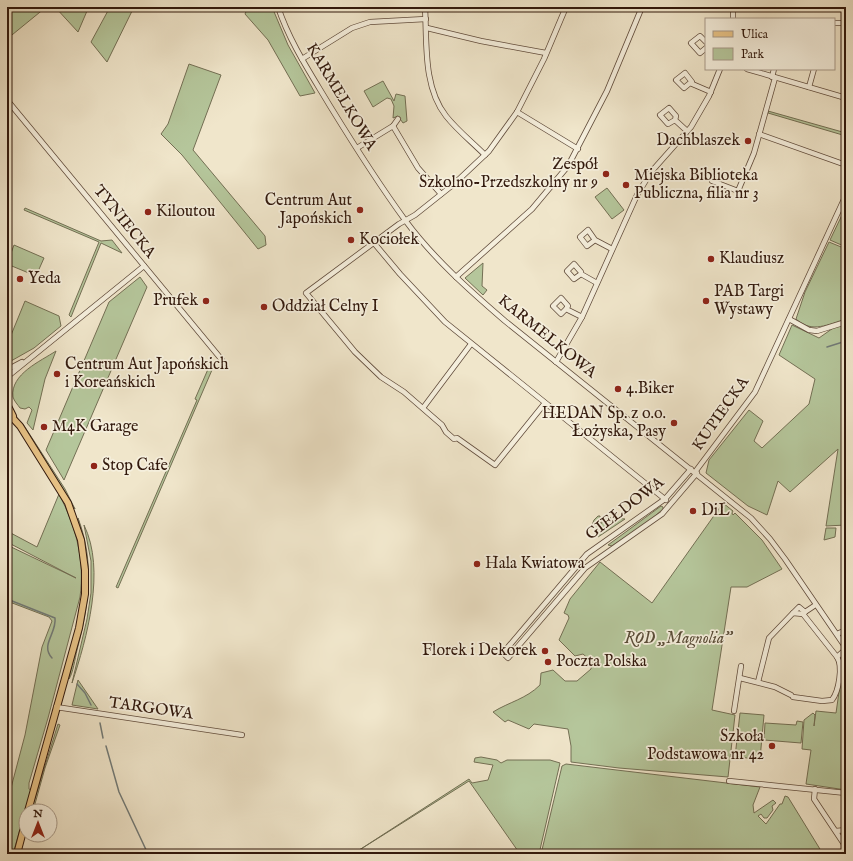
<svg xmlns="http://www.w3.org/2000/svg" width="853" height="861" viewBox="0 0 853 861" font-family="'IM FELL English',serif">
<rect width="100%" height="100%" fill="#f0e6cb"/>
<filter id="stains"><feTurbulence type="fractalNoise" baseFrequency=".005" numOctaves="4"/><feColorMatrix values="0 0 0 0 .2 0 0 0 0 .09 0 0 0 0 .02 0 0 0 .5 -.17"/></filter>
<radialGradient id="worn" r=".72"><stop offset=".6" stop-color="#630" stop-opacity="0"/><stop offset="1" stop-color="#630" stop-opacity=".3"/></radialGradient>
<!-- green -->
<g fill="#b5c69b" stroke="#736f54">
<polygon points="7,7 43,7 45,8 7,39"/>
<polygon points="55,7 78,7 87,11 78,32"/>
<polygon points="110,7 134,7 107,62 91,42"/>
<polygon points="248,7 272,7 288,45 315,93 300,96 268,40 245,14"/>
<polygon points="189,64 221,75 193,150 265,236 266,245 258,249 182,155 161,134 168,124"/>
<polygon points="383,81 394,101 396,94 405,96 407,121 403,123 398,116 393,118 394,106 391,99 387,98 373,107 364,91"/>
<polygon points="768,111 846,133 846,136 768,113"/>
<polygon points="607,188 624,210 612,219 595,197"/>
<polygon points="25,208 101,241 112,240 122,253 101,243 71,317 69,315 99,242 24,210"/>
<polygon points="842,215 846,216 846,247 830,240"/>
<path d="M829 242 846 249V319C828 324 812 334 796 319L805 292Z"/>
<polygon points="14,245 44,258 36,276 7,264"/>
<polygon points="483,263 482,286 487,290 483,295 465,278"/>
<polygon points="140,277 147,287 64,480 46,450 109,302"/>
<polygon points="25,301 59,316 61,326 34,348 11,361 7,361 7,345"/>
<polygon points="792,325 819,338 836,326 846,325 846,525 826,526 838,449 790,492 778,481 767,515 748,506 706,473 709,460 749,410 763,421 754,441 762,448 809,404 815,379 779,355"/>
<path d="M56 351 45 379 33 430 27 423 32 410 29 407 25 409 20 408C18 405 14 401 13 397 10 374 41 361 56 351Z"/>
<polygon points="212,360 215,363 118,588 116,587 197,400 195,399"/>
<polygon points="23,424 65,489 75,509 22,425"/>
<path d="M59 494C76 527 85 560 80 597L48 718 29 783V789L31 790 13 854H7V803L25 735 42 647 52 621 49 617 7 601V545L76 578 7 542V531L37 547Z"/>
<path d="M723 503 733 511 732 513 733 515 735 513 762 540 782 569 747 587H731L712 710 735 715 728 777 619 768 571 762V746L568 729 534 724 529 729 508 720 505 722 493 712C509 702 526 699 540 685L541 673 553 670 565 681H577L591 669 592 662 583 654 575 656 559 640 569 618 568 615 564 613 570 599 600 562 652 603Z"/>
<polygon points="661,506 663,507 663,509 648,522 612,546 608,545"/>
<polygon points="598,516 600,516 600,523 602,523 602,517 625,519 598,537 592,525 594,520"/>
<path d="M78 518C95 563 89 605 77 650 75 659 73 673 69 679L88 579 85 545Z"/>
<path d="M84 525C106 570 87 638 72 683L87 619 91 593V561Z"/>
<polygon points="826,528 836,528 835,537 824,540"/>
<polygon points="844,657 846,660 846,790 806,784 811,750 802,749 804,720 813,713 815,715 814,726 816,711 836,713"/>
<polygon points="78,680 98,709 72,705"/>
<polygon points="740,713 764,715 760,759 735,757"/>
<polygon points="797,721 803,722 801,743 764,740 765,723 796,725"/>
<polygon points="58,724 60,725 45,768 33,811 31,811"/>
<polygon points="481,757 497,760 501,763 507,760 550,760 560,763 539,854 520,854 469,781 353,854 469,779 472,783 488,780 493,765 474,762 475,758"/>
<polygon points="566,764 760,787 753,805 754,813 773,800 776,803 772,806 773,810 767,818 764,818 761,814 758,816 766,824 780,804 782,804 785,796 788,797 823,854 541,854 562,766"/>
</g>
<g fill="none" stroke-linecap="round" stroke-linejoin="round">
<!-- stream -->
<g stroke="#727b78" stroke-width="1.5">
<polyline points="827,347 846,341"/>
<path d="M7 599 55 618C57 633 40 645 52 658"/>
<polyline points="77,684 85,693 91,705"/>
<polyline points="100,723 103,738"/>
<polyline points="106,746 119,792 148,854"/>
</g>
<!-- minor casing -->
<g stroke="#614c3c" stroke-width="6">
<g id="minor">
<path d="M278 7C290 43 311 74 330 106 354 145 378 183 405 220 433 258 469 290 505 321L751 518 770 539 785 559 846 648"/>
<path d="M425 7C427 43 423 87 446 116 457 130 472 142 485 155"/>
<polyline points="733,19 733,7"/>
<polyline points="834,23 846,23"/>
<polyline points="427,28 481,41 546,53"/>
<polyline points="706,42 700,36 691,43 700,53 706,48"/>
<polyline points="302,59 352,28 370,22 426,19"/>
<polyline points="747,69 846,98"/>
<polyline points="772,77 774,69"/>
<polyline points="690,83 684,88 676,80 685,73 692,82 690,83 711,92"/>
<polyline points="809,87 814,69"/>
<polyline points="844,98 846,92"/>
<polyline points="7,100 222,360"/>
<polyline points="517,112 578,149"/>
<polyline points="675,120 668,124 660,115 669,108 676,116 675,120 687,131"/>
<polyline points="393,126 398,119"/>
<polyline points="759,134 846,165"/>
<polyline points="357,148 393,126 418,168 441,194"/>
<polyline points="712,181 738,191 754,153 775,78"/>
<polyline points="595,240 587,246 580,237 588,230 595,240 612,249"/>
<polyline points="374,243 400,274 445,322 666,500"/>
<polyline points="581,274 574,279 567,271 574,264 581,272 581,274 597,283"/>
<polyline points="456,277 532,209 568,166 607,91 642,7"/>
<polyline points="566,309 561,314 553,306 561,298 568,306 566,309 582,317"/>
<polyline points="789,319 809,330 817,331 846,322"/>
<polyline points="556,362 582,317 637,195 651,172 691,127 709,96 720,69"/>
<polyline points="7,370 22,362"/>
<polyline points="7,377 144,266"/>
<polyline points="545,403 495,465 457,438 454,439 446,432 442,425 404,392 381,377 355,352 306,293 399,224 415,215 454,184 489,151 517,112 544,59 566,7"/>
<polyline points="423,408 471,344"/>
<polyline points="691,469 665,499 587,554 503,653 508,658 585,568 662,514 697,473"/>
<polyline points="695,472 755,392 846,195"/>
<polyline points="805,612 814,606"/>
<polyline points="793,613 799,607 805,612 803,614 837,657"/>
<polyline points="837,634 846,630"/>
<polyline points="740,678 775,687 791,695"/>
<polyline points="758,682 769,638 793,613 803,614"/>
<path d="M793 697 822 701 832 700C839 691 843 666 837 657L846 649"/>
<polyline points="56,707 242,735"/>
<polyline points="734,711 741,666"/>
<polyline points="729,781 846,793"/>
<polyline points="815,789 814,799 846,847"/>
<polyline points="836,831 846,830"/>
</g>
</g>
<!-- major casing -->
<g stroke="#31180c" stroke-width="8">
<g id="major">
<polyline points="7,404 13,416"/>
<polyline points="7,412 20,426 68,503 81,540 85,570 85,594 79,628 28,811"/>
<polyline points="17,854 26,820"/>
</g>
</g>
<!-- minor -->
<use href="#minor" stroke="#f5efdd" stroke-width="4.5"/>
<!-- major -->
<use href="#major" stroke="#e8c386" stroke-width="6"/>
</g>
<!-- markers -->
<g fill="#8f2418" stroke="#f5efdd" stroke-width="1.5">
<circle cx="748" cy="141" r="4"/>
<circle cx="606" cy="174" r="4"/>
<circle cx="626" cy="185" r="4"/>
<circle cx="360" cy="210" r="4"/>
<circle cx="148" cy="212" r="4"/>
<circle cx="351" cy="240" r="4"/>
<circle cx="711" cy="259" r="4"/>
<circle cx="20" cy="279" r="4"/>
<circle cx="206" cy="301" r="4"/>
<circle cx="706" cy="301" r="4"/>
<circle cx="264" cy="307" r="4"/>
<circle cx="57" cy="374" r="4"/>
<circle cx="618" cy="389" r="4"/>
<circle cx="674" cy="423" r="4"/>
<circle cx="44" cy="427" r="4"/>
<circle cx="94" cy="466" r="4"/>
<circle cx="693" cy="511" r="4"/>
<circle cx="477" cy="564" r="4"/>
<circle cx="545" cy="651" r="4"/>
<circle cx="548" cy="662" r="4"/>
<circle cx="772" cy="746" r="4"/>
</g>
<g text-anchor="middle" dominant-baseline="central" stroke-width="3.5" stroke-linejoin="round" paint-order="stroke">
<!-- street labels -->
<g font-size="16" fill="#31180c" stroke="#f5efdd">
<text transform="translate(341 97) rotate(59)">KARMELKOWA</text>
<text transform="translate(124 222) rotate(51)">TYNIECKA</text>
<text transform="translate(547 337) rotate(39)">KARMELKOWA</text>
<text transform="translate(721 414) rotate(-55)">KUPIECKA</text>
<text transform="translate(625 509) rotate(-37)">GIEŁDOWA</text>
<text transform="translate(151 709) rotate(8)">TARGOWA</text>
</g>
<!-- poi labels -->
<g font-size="16" fill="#31180c" stroke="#f5efdd" text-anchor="start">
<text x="740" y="141" text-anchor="end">Dachblaszek</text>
<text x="598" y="165" text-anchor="end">Zespół<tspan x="598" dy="18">Szkolno-Przedszkolny nr 9</tspan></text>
<text x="634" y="176">Miejska Biblioteka<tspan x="634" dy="18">Publiczna, filia nr 3</tspan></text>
<text x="352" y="201" text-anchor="end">Centrum Aut<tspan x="352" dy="18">Japońskich</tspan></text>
<text x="156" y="212">Kiloutou</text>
<text x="359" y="240">Kociołek</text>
<text x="719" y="259">Klaudiusz</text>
<text x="28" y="279">Yeda</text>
<text x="714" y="292">PAB Targi<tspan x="714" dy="18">Wystawy</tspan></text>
<text x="198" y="301" text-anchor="end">Prufek</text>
<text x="272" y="307">Oddział Celny I</text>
<text x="65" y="365">Centrum Aut Japońskich<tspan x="65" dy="18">i Koreańskich</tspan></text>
<text x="626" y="389">4.Biker</text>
<text x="666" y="414" text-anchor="end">HEDAN Sp. z o.o.<tspan x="666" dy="18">Łożyska, Pasy</tspan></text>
<text x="52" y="427">M4K Garage</text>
<text x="102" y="466">Stop Cafe</text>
<text x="701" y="511">DiL</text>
<text x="485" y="564">Hala Kwiatowa</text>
<text x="537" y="651" text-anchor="end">Florek i Dekorek</text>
<text x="556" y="662">Poczta Polska</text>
<text x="764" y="737" text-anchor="end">Szkoła<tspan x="764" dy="18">Podstawowa nr 42</tspan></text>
</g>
<!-- park labels -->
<g font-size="16" font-style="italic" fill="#594c37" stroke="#f5efdd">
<text x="678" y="639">ROD „Magnolia”</text>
</g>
</g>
<!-- margin -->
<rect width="853" height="861" fill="none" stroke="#f0e6cb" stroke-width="24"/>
<rect x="8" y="8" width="837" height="845" fill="none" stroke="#31180c" stroke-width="2"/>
<rect x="12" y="12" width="829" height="837" fill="none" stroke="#31180c"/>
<!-- legend -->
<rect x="705" y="18" width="130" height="52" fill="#f5efdd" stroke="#a79989"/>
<rect x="713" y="31" width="20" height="6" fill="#e8c386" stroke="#a79989"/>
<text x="741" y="38" font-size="12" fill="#31180c">Ulica</text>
<rect x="713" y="48" width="20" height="12" fill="#b5c69b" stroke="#a79989"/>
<text x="741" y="58" font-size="12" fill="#31180c">Park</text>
<!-- north arrow -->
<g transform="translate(38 823)"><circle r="19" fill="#f5efdd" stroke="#a79989"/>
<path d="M0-3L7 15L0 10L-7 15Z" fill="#8f2418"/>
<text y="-6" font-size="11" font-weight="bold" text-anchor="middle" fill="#31180c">N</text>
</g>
<rect width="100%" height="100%" filter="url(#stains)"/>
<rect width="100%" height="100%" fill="url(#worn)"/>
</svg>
